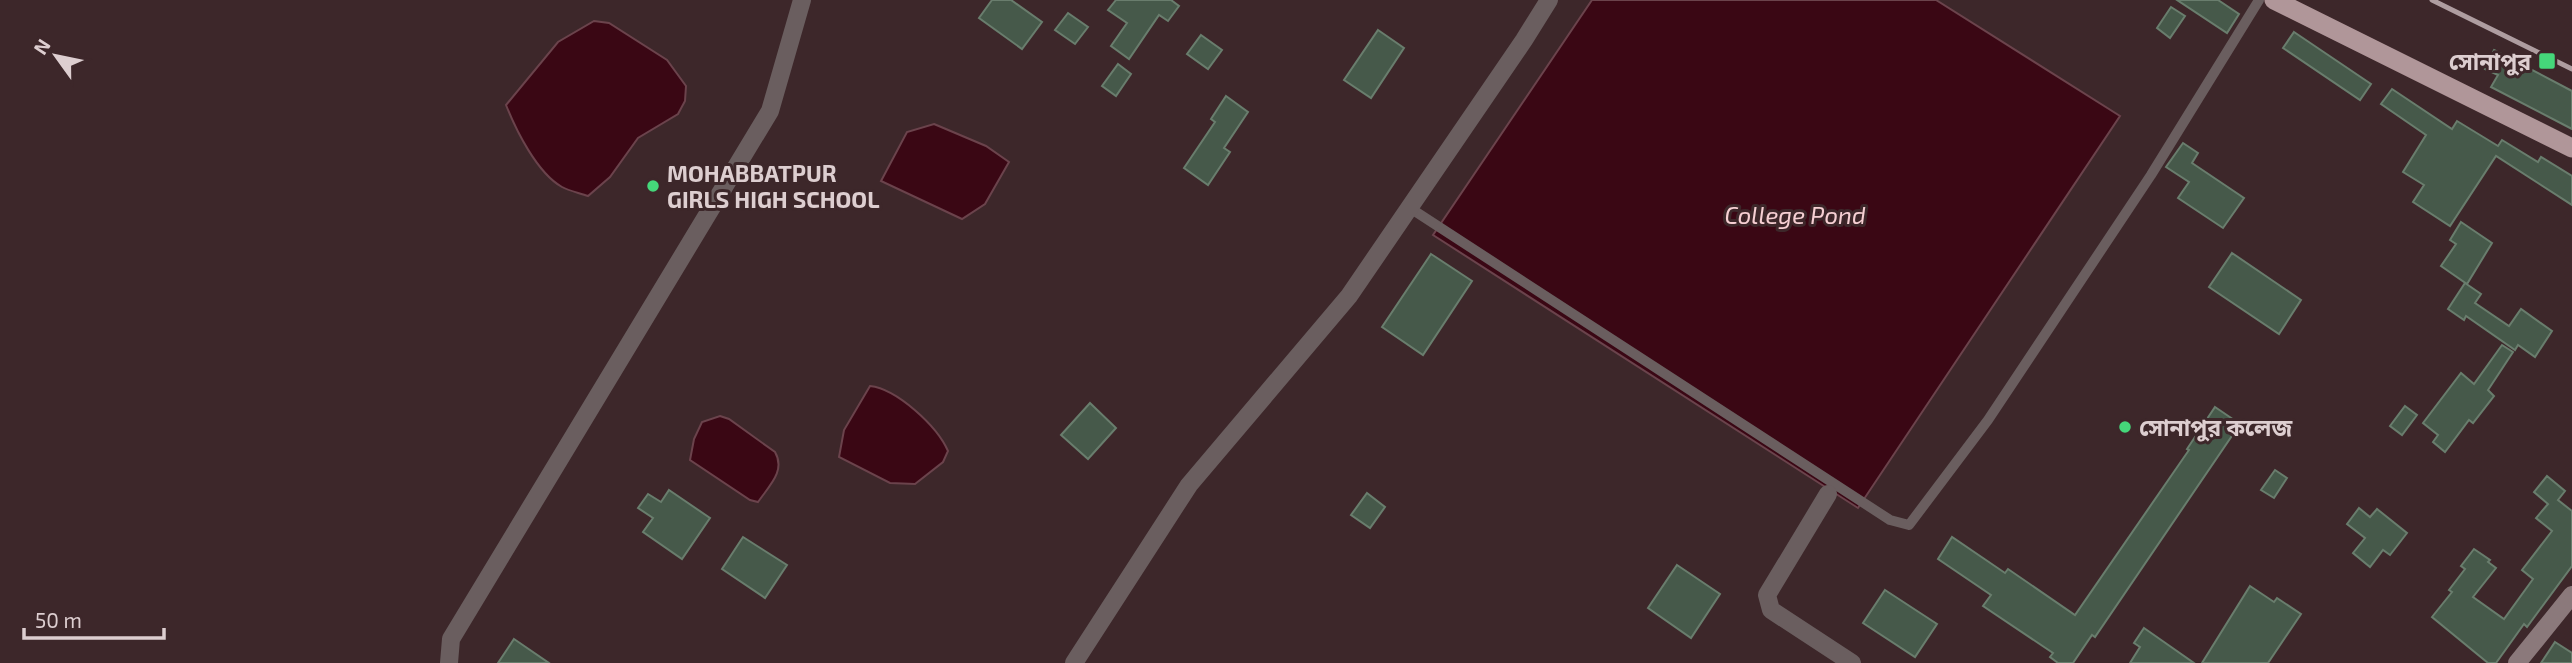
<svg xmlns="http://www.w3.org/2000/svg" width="2572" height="663" viewBox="0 0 2572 663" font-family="'Exo 2','Noto Sans Bengali',sans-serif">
<rect width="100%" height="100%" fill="#3d272a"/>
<!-- water -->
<g fill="#3a0714" stroke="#6b434c" stroke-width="2">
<polygon points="1592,0 1936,0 2120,116 1858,508 1433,235"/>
<path d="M594 21 609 23 667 60 686 86 685 101 678 114 638 138 610 177 588 196C580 193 569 191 562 187 537 173 516 130 506 105L558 42Z"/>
<polygon points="934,124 986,146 1009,162 985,204 962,219 881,181 907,132"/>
<path d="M870 386C897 389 937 426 948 451L943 462 915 484 890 483 839 457 844 430Z"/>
<path d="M720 416 729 419 775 452C786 471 769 486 758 502L750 500 690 460 694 439 702 422Z"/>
</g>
<!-- building -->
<g fill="#46594a" stroke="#697d6d" stroke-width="2">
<polygon points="992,0 1011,0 1042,22 1022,49 979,18"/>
<polygon points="1116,0 1171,0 1179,6 1168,21 1159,15 1129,59 1111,46 1127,23 1108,10"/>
<polygon points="2177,0 2218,0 2239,14 2227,33"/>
<polygon points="2171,7 2185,16 2170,38 2157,28"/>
<polygon points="1068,13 1088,27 1075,44 1055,30"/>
<polygon points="1378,30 1404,48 1371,98 1344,80"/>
<polygon points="2294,32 2371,84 2360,100 2283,48"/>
<polygon points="1201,35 1222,50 1208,69 1187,54"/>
<polygon points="2494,50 2572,91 2572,129 2491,87 2498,75 2485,69"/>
<polygon points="1118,64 1131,74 1116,96 1102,86"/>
<polygon points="2392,89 2452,129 2457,121 2498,146 2502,140 2538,162 2541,157 2572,176 2572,205 2496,156 2450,226 2413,202 2424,185 2403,172 2426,135 2381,104"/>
<polygon points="1226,96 1248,112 1224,148 1230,152 1208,185 1184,168 1215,122 1211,119"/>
<polygon points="2183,143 2198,153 2192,163 2244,198 2223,228 2178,198 2189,182 2166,167"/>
<polygon points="2461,222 2492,243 2467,284 2441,266 2456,244 2450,240"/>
<polygon points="2232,253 2301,300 2279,334 2209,287"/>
<polygon points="1431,254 1472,281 1423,355 1382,327"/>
<polygon points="2465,283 2481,294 2475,303 2509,326 2521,309 2552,331 2535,357 2518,345 2515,350 2466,316 2464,320 2448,309"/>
<polygon points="2502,345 2513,352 2488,390 2494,396 2473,423 2469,420 2445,452 2433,442 2438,435 2423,423 2461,373 2474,384"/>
<polygon points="1090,403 1116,428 1088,459 1061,435"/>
<polygon points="2405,406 2417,415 2402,435 2390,426"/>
<polygon points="2215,407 2240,424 2095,637 2092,635 2073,663 2058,663 2050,657 2053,653 1983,606 1991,595 1938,559 1952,537 2005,573 2008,569 2075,615 2189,450 2187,449"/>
<polygon points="2275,470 2287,478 2274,498 2261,490"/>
<polygon points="2547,476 2565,491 2558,500 2572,511 2572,566 2527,627 2524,624 2496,663 2488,663 2432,617 2452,592 2449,590 2465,569 2461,566 2474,549 2490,560 2488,562 2496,568 2473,597 2504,619 2533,579 2522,570 2552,531 2536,518 2548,504 2534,492"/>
<polygon points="669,490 710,518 682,559 643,532 653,518 638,508 648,494 661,502"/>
<polygon points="1367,493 1385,507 1370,528 1351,515"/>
<polygon points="2359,508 2370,517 2377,509 2407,533 2390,555 2383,550 2370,567 2353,553 2365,538 2347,524"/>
<polygon points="743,537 787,565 765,598 722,569"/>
<polygon points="1677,565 1720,594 1691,638 1648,608"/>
<polygon points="2250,586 2274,602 2277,598 2301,614 2268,663 2202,663"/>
<polygon points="1885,590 1937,624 1915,657 1863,623"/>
<polygon points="2144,628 2194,663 2130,663 2140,647 2134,643"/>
<polygon points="514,639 549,663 498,663"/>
<polygon points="2555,642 2572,653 2572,663 2541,663"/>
</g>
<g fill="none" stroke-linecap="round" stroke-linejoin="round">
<!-- service -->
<polyline stroke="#6a5e5f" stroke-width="10" points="1410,208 1890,520 1909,525 1988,420 2151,175 2259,0"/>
<!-- minor -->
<g stroke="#6a5e5f" stroke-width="18">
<polyline points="1828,494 1767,595 1771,610 1852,663"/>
<polyline points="449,663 451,639 770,111 802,0"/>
<polyline points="1074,663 1189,485 1349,296 1524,40 1549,0"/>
</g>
<!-- secondary -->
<polyline stroke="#8b797b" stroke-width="18" points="2517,663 2572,595"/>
<!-- trunk -->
<polyline stroke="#b09699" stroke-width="19" points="2274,0 2572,148"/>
<!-- rail -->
<polyline stroke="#ae9da0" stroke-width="5" points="2432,0 2572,69"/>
</g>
<!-- markers -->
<g fill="#45d77a" stroke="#3d272a" stroke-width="2.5">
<rect x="2538" y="52" width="18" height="18" rx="3.5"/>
<circle cx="653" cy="186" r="7"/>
<circle cx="2125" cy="427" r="7"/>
</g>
<g text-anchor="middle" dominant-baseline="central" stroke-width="6" stroke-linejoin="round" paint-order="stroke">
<!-- poi labels -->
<g font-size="23" font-weight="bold" fill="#ddced0" stroke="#3d272a" text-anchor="start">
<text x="2531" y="61" text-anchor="end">সোনাপুর</text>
<text x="667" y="173">MOHABBATPUR<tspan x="667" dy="26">GIRLS HIGH SCHOOL</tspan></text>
<text x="2139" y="427">সোনাপুর কলেজ</text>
</g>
<!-- water labels -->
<g font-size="24" font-style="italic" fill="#f6cfd3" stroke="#3d272a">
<text x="1795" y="214">College Pond</text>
</g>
</g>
<!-- north arrow -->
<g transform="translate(56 56) rotate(303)" stroke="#3d272a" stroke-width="5" paint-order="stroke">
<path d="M0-5L12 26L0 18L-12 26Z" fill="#ddced0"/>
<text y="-10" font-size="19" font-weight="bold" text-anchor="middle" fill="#ddced0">N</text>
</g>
<!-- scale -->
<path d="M24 628v10h140v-10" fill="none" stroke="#ddced0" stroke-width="3.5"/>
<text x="35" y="628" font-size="21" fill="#ddced0" stroke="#3d272a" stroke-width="5" paint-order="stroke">50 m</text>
</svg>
